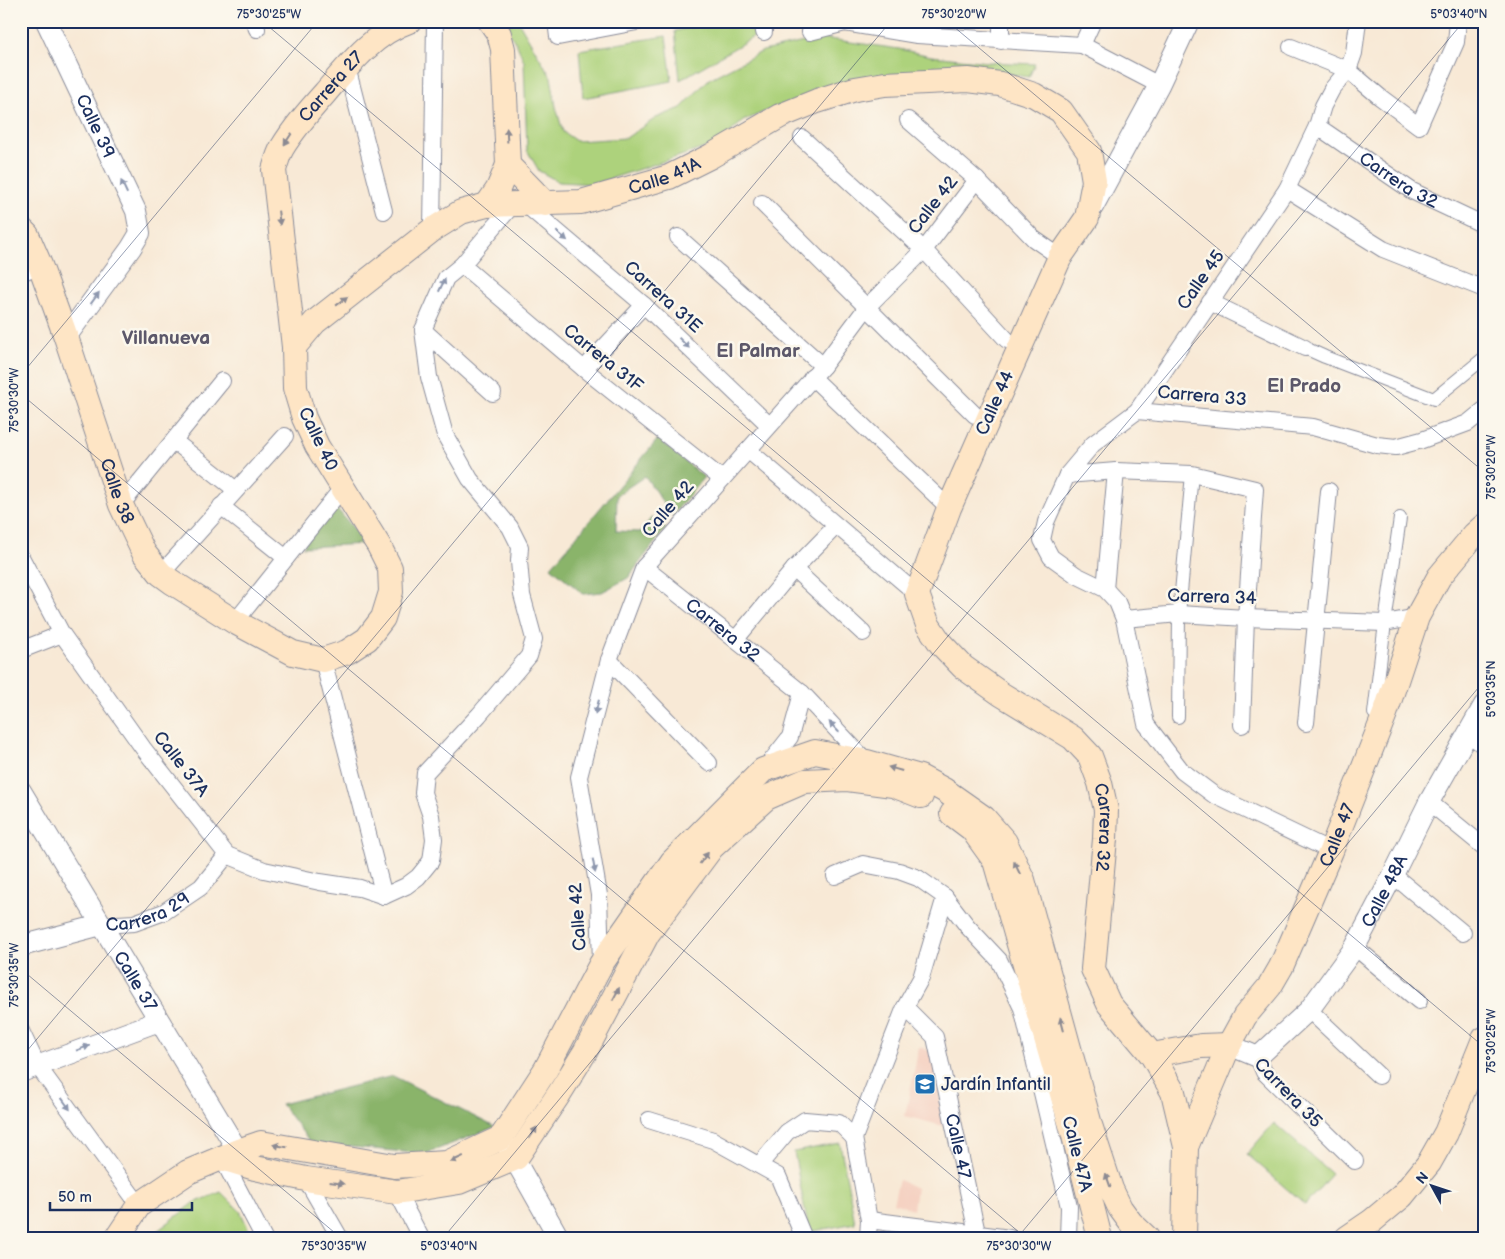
<svg xmlns="http://www.w3.org/2000/svg" width="1505" height="1259" viewBox="0 0 1505 1259" font-family="'Balsamiq Sans',sans-serif">
<rect width="100%" height="100%" fill="#fbf7ec"/>
<filter id="ink" filterUnits="userSpaceOnUse"><feTurbulence type="fractalNoise" baseFrequency=".02" numOctaves="2"/><feDisplacementMap in="SourceGraphic" scale="10" xChannelSelector="R" yChannelSelector="G"/><feConvolveMatrix kernelMatrix="1 2 1 2 8 2 1 2 1" color-interpolation-filters="sRGB"/></filter>
<filter id="wash" filterUnits="userSpaceOnUse"><feTurbulence type="fractalNoise" baseFrequency=".0096" numOctaves="4" result="noise"/><feDisplacementMap in="SourceGraphic" scale="20" xChannelSelector="R" yChannelSelector="G"/><feGaussianBlur stdDeviation="1.12" result="paint"/><feColorMatrix in="noise" values="0 0 0 0 0 0 0 0 0 0 0 0 0 0 0 0 0 1.4 0 .05"/><feComposite in="paint" operator="in"/></filter>
<g filter="url(#wash)">
<rect width="100%" height="100%" fill="#f8e9d6"/>
<!-- built -->
<g fill="#f5d2c2">
<polygon points="919,1047 934,1052 943,1126 905,1116"/>
<polygon points="899,1180 916,1188 913,1209 893,1203"/>
</g>
<!-- green -->
<g fill="#add27b" stroke="#64806c">
<polygon points="518,21 551,77 556,107 563,132 576,141 626,138 656,118 681,108 709,79 763,51 822,38 899,49 931,56 988,62 1035,64 1029,77 972,69 778,106 743,121 717,144 594,184 559,182 539,171 527,150 524,61 516,43 501,22"/>
<polygon points="720,21 756,21 755,36 680,80 675,31"/>
<polygon points="666,36 672,81 583,98 579,50"/>
<polygon points="1274,1123 1332,1174 1305,1205 1247,1154"/>
<polygon points="840,1143 855,1223 809,1232 794,1152"/>
<polygon points="221,1192 240,1211 253,1238 148,1238 194,1203"/>
</g>
<!-- forest -->
<g fill="#8ab46b" stroke="#527264">
<polygon points="658,439 704,477 672,516 645,476 617,495 616,531 640,532 652,517 666,528 628,578 602,592 583,594 551,567"/>
<polygon points="332,503 367,544 303,547"/>
<polygon points="393,1076 495,1127 425,1154 311,1143 281,1104"/>
</g>
</g>
<g filter="url(#ink)">
<g fill="none" stroke-linecap="round" stroke-linejoin="round">
<!-- pedestrian casing -->
<g stroke="#8a8c9a" stroke-width="14">
<g id="pedestrian">
<polyline points="1305,348 1325,357 1434,399 1484,358"/>
<polyline points="1374,713 1385,623 1400,518"/>
<polyline points="1178,717 1179,614 1192,474"/>
</g>
</g>
<!-- minor casing -->
<g stroke="#8a8c9a" stroke-width="18">
<g id="minor">
<polyline points="254,21 257,29"/>
<polyline points="556,21 558,37 642,21"/>
<polyline points="763,21 764,32"/>
<polyline points="1001,21 1001,41"/>
<polyline points="810,32 845,23 917,35 1082,45 1159,85"/>
<polyline points="1082,45 1093,21"/>
<polyline points="1291,47 1348,70 1380,97 1419,126 1456,42 1458,21"/>
<polyline points="347,67 384,211"/>
<polyline points="908,120 977,180"/>
<path id="s1" d="M1317 126 1412 191 1484 225"/>
<polyline points="802,138 924,250 1007,340"/>
<polyline points="1287,189 1383,249 1484,289"/>
<polyline points="762,203 975,415"/>
<polyline points="525,204 644,305 769,425"/>
<polyline points="432,230 435,21"/>
<polyline points="678,237 823,366"/>
<polyline points="462,265 584,369 722,479"/>
<polyline points="21,273 40,265"/>
<polyline points="1210,302 1305,348"/>
<polyline points="423,330 493,393"/>
<polyline points="584,369 644,305"/>
<polyline points="812,377 949,508"/>
<polyline points="1137,411 1313,427 1377,445 1396,447 1422,440 1468,423 1484,410"/>
<polyline points="174,441 236,490"/>
<polyline points="748,450 917,594"/>
<polyline points="1067,475 1116,471 1192,474 1255,489 1246,618 1242,725"/>
<polyline points="121,505 222,381"/>
<polyline points="221,506 286,558"/>
<polyline points="21,557 62,634 143,748 227,855 264,870 320,882 360,888 384,896"/>
<path id="s2" d="M644 567 802 693 867 762"/>
<polyline points="794,569 863,633"/>
<polyline points="161,574 285,436"/>
<polyline points="1105,589 1116,471"/>
<polyline points="1124,619 1179,614 1246,618 1385,623 1417,617"/>
<polyline points="235,622 343,487"/>
<polyline points="736,639 794,569 836,526"/>
<polyline points="21,650 62,634"/>
<polyline points="323,660 384,896"/>
<polyline points="609,660 709,763"/>
<polyline points="1306,723 1329,491"/>
<polyline points="1468,733 1484,746"/>
<polyline points="764,770 790,737 802,693"/>
<polyline points="1429,802 1484,847"/>
<polyline points="1331,851 1214,795 1182,771 1146,724 1124,619 1117,602 1105,589 1076,575 1051,557 1042,540 1046,522 1067,475 1093,444 1137,411 1287,189 1317,126 1323,106 1332,89 1348,70 1354,53 1358,21"/>
<polyline points="1393,875 1463,933"/>
<polyline points="835,876 863,864 899,871 918,878 945,897 968,927 999,960 1022,1008 1069,1207 1068,1238"/>
<polyline points="384,896 406,886 418,877 431,861 434,839 431,816 423,793 425,773 479,715 529,656 534,639 522,595 519,561 520,547 510,527 470,479 445,435 429,377 423,330 446,278 462,265 514,203"/>
<path id="s3" d="M101 925 134 923 164 912 201 887 227 855"/>
<polyline points="1355,947 1419,1001"/>
<polyline points="601,964 599,895 579,777 609,660 644,567 823,366 867,307 924,250 977,180 1034,239 1060,257"/>
<path id="s4" d="M905 1007 935 1037 977 1233V1238"/>
<polyline points="1309,1010 1379,1076"/>
<polyline points="21,1031 37,1065 139,1205"/>
<polyline points="1258,1057 1264,1072 1355,1161"/>
<polyline points="649,1120 713,1140 778,1176 804,1238"/>
<polyline points="854,1138 905,1007 921,978 945,897"/>
<polyline points="854,1138 869,1220 868,1238"/>
<polyline points="222,1158 264,1238"/>
<polyline points="760,1164 787,1132 805,1120 839,1123 854,1138"/>
<polyline points="306,1179 340,1238"/>
<polyline points="397,1192 421,1238"/>
<polyline points="869,1220 1010,1238"/>
</g>
</g>
<!-- tertiary casing -->
<g stroke="#8a8c9a" stroke-width="22">
<g id="tertiary">
<path id="s5" d="M46 21 136 211 140 233 131 248 66 337"/>
<polyline points="1093,207 1159,85 1189,21"/>
<path id="s6" d="M21 791 238 1151 249 1162"/>
<polyline points="21,946 101,925"/>
<path id="s7" d="M1229 1045 1258 1057 1309 1010 1355 947 1393 875 1429 802 1484 705"/>
<polyline points="21,1072 159,1021"/>
<polyline points="507,1146 559,1238"/>
</g>
</g>
<!-- secondary casing -->
<g stroke="#8a8c9a" stroke-width="26">
<g id="secondary">
<polyline points="490,21 499,34 503,49 508,165 546,204"/>
<polyline points="487,205 498,189 508,165"/>
<path id="s8" d="M21 229 27 235 40 265 66 337 121 505 144 553 161 574 172 582 235 622 293 653 323 660 347 652 367 639 383 618 391 592 390 568 379 546 317 446 304 418 295 388 294 347 274 170C276 163 278 155 282 148 294 128 309 111 325 93 348 66 374 33 409 21"/>
<path id="s9" d="M294 347 315 322 432 230 461 212 487 205 581 202 669 177 711 156 780 116 817 101 855 89 885 84 968 80 1000 84 1034 95 1061 111 1089 151 1094 181 1087 218 1060 257 949 508 917 594 928 625 941 644 963 667 1001 694 1073 738 1090 756 1100 783 1106 810 1105 839 1093 969 1109 1004 1152 1055 1173 1092 1186 1147 1184 1238"/>
<polyline points="952,814 972,829 995,861 1073,1132 1100,1238"/>
<polyline points="1152,1055 1201,1046 1229,1045"/>
<path id="s10" d="M1186 1147 1229 1045 1245 1016 1270 986 1281 967 1331 851 1386 711 1417 617 1439 577 1474 535 1484 526"/>
<polyline points="222,1158 255,1168 306,1179 397,1192 459,1182 516,1158 559,1094 585,1052 648,933 712,847 766,798 805,781 847,779 893,785 921,796"/>
<polyline points="117,1238 139,1205 188,1172 238,1151 261,1143 394,1166 447,1163 501,1138 546,1069 601,964 672,862 763,770 815,752 867,762 920,777 944,790 984,818 1005,842 1023,880 1090,1125 1111,1189 1120,1208 1131,1223 1147,1238"/>
<polyline points="1347,1238 1372,1221 1402,1196 1429,1163 1446,1133 1484,1039"/>
</g>
</g>
<!-- pedestrian -->
<use href="#pedestrian" stroke="#fff" stroke-width="12"/>
<!-- minor -->
<use href="#minor" stroke="#fff" stroke-width="16"/>
<!-- tertiary -->
<use href="#tertiary" stroke="#fff" stroke-width="20"/>
<!-- secondary -->
<use href="#secondary" stroke="#fee5c5" stroke-width="24"/>
</g>
<!-- one-way arrows -->
<defs><path id="oneway-solid" d="M-6-.8H1V-3.2L6.5 0L1 3.2V.8H-6Z" transform="scale(1.25)"/></defs>
<g fill="#8c8a92">
<use href="#oneway-solid" transform="translate(507 135) rotate(-93)"/>
<use href="#oneway-solid" transform="translate(288 139) rotate(123)"/>
<use href="#oneway-solid" transform="translate(279 218) rotate(83)"/>
<use href="#oneway-solid" transform="translate(342 301) rotate(-38)"/>
<use href="#oneway-solid" transform="translate(895 769) rotate(-164)"/>
<use href="#oneway-solid" transform="translate(704 858) rotate(-53)"/>
<use href="#oneway-solid" transform="translate(1017 868) rotate(-116)"/>
<use href="#oneway-solid" transform="translate(616 994) rotate(-62)"/>
<use href="#oneway-solid" transform="translate(1062 1024) rotate(-105)"/>
<use href="#oneway-solid" transform="translate(533 1133) rotate(-56)"/>
<use href="#oneway-solid" transform="translate(280 1146) rotate(-170)"/>
<use href="#oneway-solid" transform="translate(457 1159) rotate(155)"/>
<use href="#oneway-solid" transform="translate(1108 1180) rotate(-109)"/>
<use href="#oneway-solid" transform="translate(337 1183) rotate(8)"/>
</g>
<g fill="#8d97ae">
<use href="#oneway-solid" transform="translate(124 187) rotate(-115)"/>
<use href="#oneway-solid" transform="translate(562 236) rotate(40)"/>
<use href="#oneway-solid" transform="translate(442 285) rotate(-65)"/>
<use href="#oneway-solid" transform="translate(95 298) rotate(-54)"/>
<use href="#oneway-solid" transform="translate(684 343) rotate(44)"/>
<use href="#oneway-solid" transform="translate(597 707) rotate(105)"/>
<use href="#oneway-solid" transform="translate(834 727) rotate(-133)"/>
<use href="#oneway-solid" transform="translate(594 866) rotate(80)"/>
<use href="#oneway-solid" transform="translate(83 1048) rotate(-20)"/>
<use href="#oneway-solid" transform="translate(66 1104) rotate(54)"/>
</g>
</g>
<!-- ticks -->
<path fill="none" stroke="#1b2f5e" stroke-width="1" stroke-opacity="0.45" d="M262 21 1484 1047M947 21 1484 472M21 375 318 21M21 394 1026 1238M21 969 341 1238M21 1058 891 21M443 1238 1464 21M1017 1238 1484 681"/>
<!-- icons -->
<defs>
<g id="school-square" transform="scale(1.125)"><rect x="-9" y="-9" width="18" height="18" rx="4" fill="#1f6fb2" stroke="#fbf7ec"/><path d="M0-5L7-2L0 1L-7-2ZM-4 1L0 2.5L4 1V4Q0 6-4 4Z" fill="#fff"/></g>
</defs>
<g fill-rule="evenodd">
<use href="#school-square" x="925" y="1084"/>
</g>
<g text-anchor="middle" dominant-baseline="central" stroke-width="5" stroke-linejoin="round" paint-order="stroke">
<!-- street labels -->
<g font-size="18" fill="#1b2f5e" stroke="#fbf7ec">
<text stroke="none"><textPath href="#s8" startOffset="1212">Carrera 27</textPath></text>
<text stroke="none"><textPath href="#s5" startOffset="116">Calle 39</textPath></text>
<text stroke="none"><textPath href="#s9" startOffset="424">Calle 41A</textPath></text>
<text stroke="none"><textPath href="#s1" startOffset="98">Carrera 32</textPath></text>
<text transform="translate(933 205) rotate(-52)">Calle 42</text>
<text transform="translate(1201 280) rotate(-55)">Calle 45</text>
<text transform="translate(663 297) rotate(42)">Carrera 31E</text>
<text transform="translate(603 358) rotate(39)">Carrera 31F</text>
<text transform="translate(1202 396) rotate(5)">Carrera 33</text>
<text transform="translate(995 403) rotate(-66)">Calle 44</text>
<text transform="translate(318 439) rotate(64)">Calle 40</text>
<text stroke="none"><textPath href="#s8" startOffset="280">Calle 38</textPath></text>
<text transform="translate(668 509) rotate(-49)">Calle 42</text>
<text transform="translate(1212 597) rotate(2)">Carrera 34</text>
<text stroke="none"><textPath href="#s2" startOffset="101">Carrera 32</textPath></text>
<text transform="translate(181 764) rotate(52)">Calle 37A</text>
<text stroke="none"><textPath href="#s9" startOffset="1695">Carrera 32</textPath></text>
<text stroke="none"><textPath href="#s10" startOffset="348">Calle 47</textPath></text>
<text stroke="none"><textPath href="#s7" startOffset="242">Calle 48A</textPath></text>
<text stroke="none"><textPath href="#s3" startOffset="49">Carrera 29</textPath></text>
<text transform="translate(578 917) rotate(-94)">Calle 42</text>
<text stroke="none"><textPath href="#s6" startOffset="222">Calle 37</textPath></text>
<text transform="translate(1288 1093) rotate(46)">Carrera 35</text>
<text stroke="none"><textPath href="#s4" startOffset="154">Calle 47</textPath></text>
<text transform="translate(1077 1154) rotate(76)">Calle 47A</text>
</g>
<!-- poi labels -->
<g font-size="18" fill="#1b2f5e" stroke="#fbf7ec" text-anchor="start">
<text x="941" y="1084">Jardín Infantil</text>
</g>
<!-- neighbourhood labels -->
<g font-size="19" font-weight="bold" fill="#5c586a" stroke="#fbf7ec">
<text x="166" y="338">Villanueva</text>
<text x="758" y="351">El Palmar</text>
<text x="1304" y="386">El Prado</text>
</g>
</g>
<!-- margin -->
<rect width="1505" height="1259" fill="none" stroke="#fbf7ec" stroke-width="55"/>
<!-- north arrow -->
<g transform="translate(1432 1186) rotate(310)" stroke="#fbf7ec" stroke-width="4" paint-order="stroke">
<path d="M0-4L9 19L0 12L-9 19Z" fill="#1b2f5e"/>
<text y="-8" font-size="14" font-weight="bold" text-anchor="middle" fill="#1b2f5e">N</text>
</g>
<!-- scale -->
<path d="M50 1202v8h142v-8" fill="none" stroke="#1b2f5e" stroke-width="2.5"/>
<text x="58" y="1202" font-size="15" fill="#1b2f5e" stroke="#fbf7ec" stroke-width="4" paint-order="stroke">50 m</text>
<rect x="28" y="28" width="1450" height="1204" fill="none" stroke="#1b2f5e" stroke-width="2"/>
<g font-size="12" text-anchor="middle" fill="#1b2f5e">
<text x="269" y="18">75°30'25"W</text>
<text x="954" y="18">75°30'20"W</text>
<text x="1459" y="18">5°03'40"N</text>
<text transform="translate(14 400) rotate(-90)" y="4">75°30'30"W</text>
<text transform="translate(1491 467) rotate(-90)" y="4">75°30'20"W</text>
<text transform="translate(1491 689) rotate(-90)" y="4">5°03'35"N</text>
<text transform="translate(14 975) rotate(-90)" y="4">75°30'35"W</text>
<text transform="translate(1491 1041) rotate(-90)" y="4">75°30'25"W</text>
<text x="334" y="1250">75°30'35"W</text>
<text x="449" y="1250">5°03'40"N</text>
<text x="1019" y="1250">75°30'30"W</text>
</g>
</svg>
